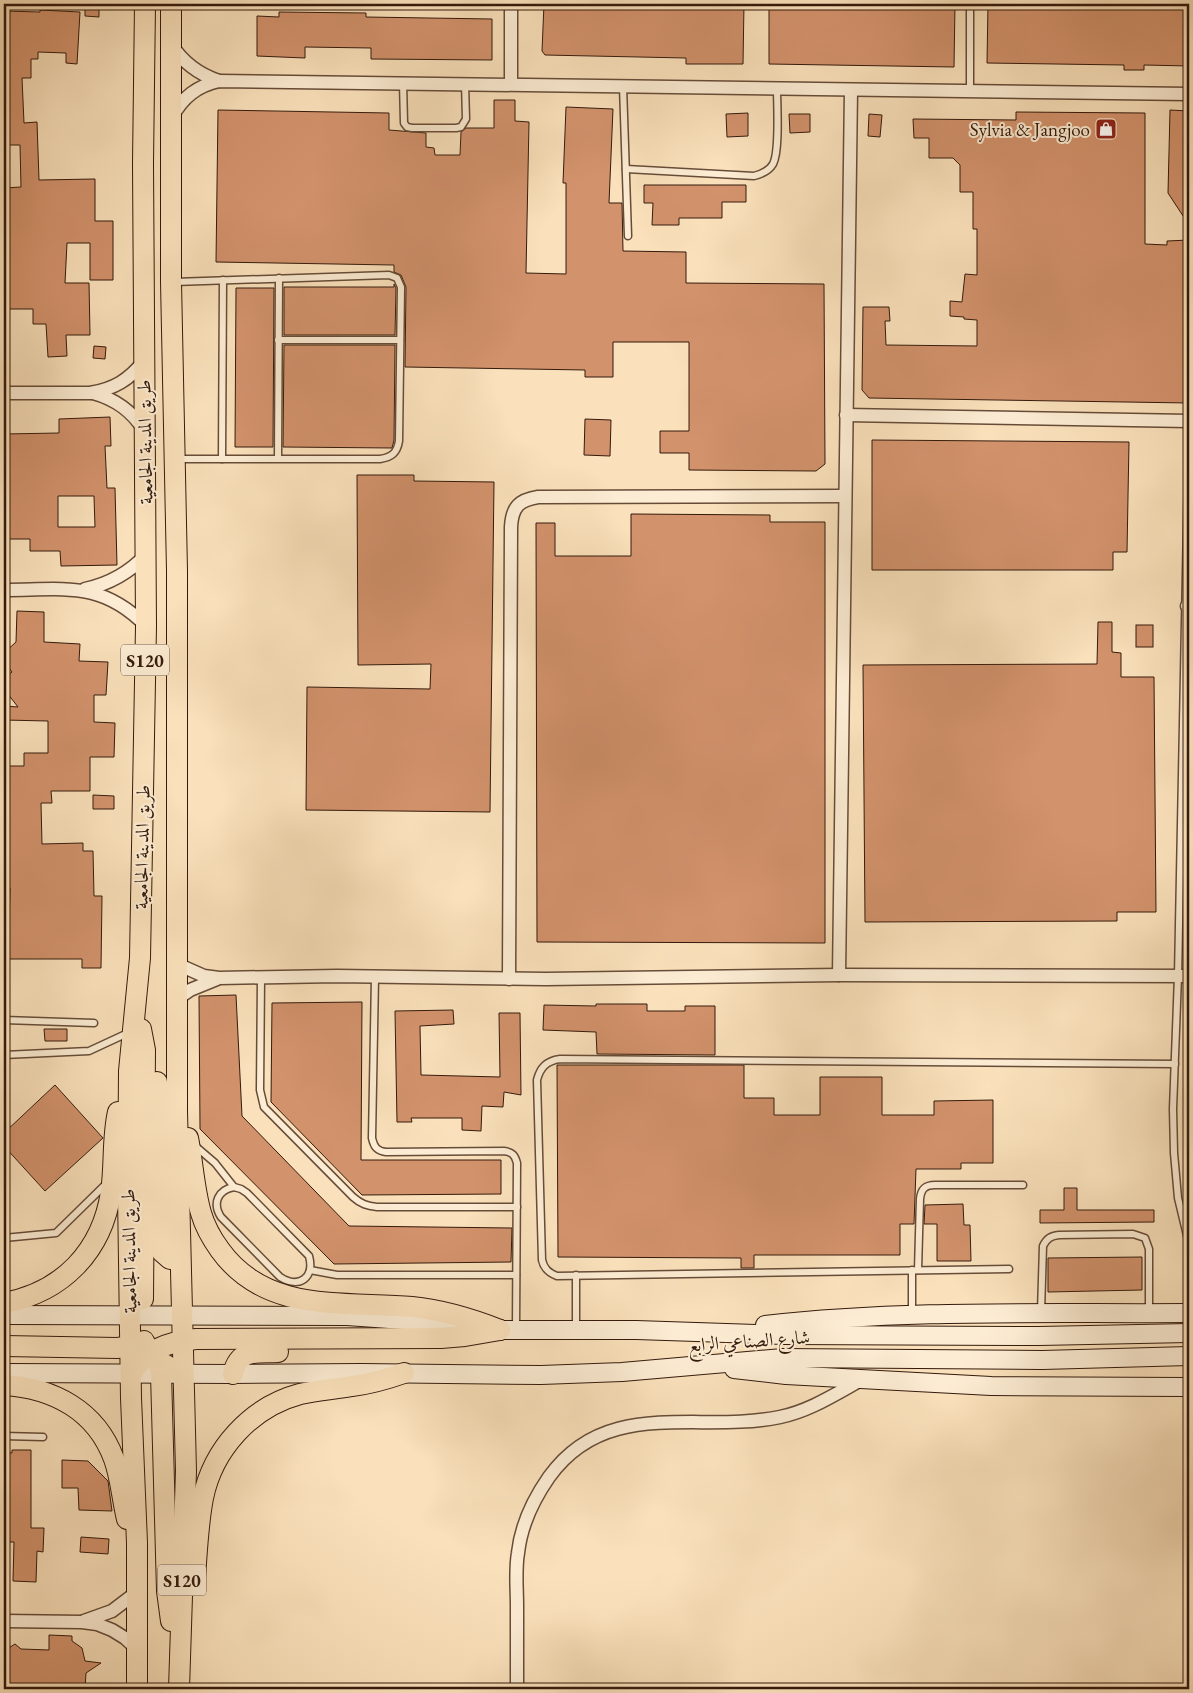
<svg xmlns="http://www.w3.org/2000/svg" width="1193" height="1693" viewBox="0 0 1193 1693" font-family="'EB Garamond',Amiri,serif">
<rect width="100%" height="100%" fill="#fae1bb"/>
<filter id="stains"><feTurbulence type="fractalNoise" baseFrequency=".004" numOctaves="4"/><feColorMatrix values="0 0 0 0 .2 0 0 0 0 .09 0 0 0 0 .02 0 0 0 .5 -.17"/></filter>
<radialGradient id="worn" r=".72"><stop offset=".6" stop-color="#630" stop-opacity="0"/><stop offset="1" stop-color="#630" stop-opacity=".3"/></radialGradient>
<!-- building -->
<g fill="#d2926c" stroke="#341a0c" fill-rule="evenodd">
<polygon points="85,4 99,4 99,17 85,16"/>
<polygon points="544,4 744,4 743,64 686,64 686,58 545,55 542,51"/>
<polygon points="769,4 955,4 954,67 769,64"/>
<polygon points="988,4 1189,4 1189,66 1144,65 1144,70 1124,70 1124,65 987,63"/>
<polygon points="40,10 80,12 77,64 66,63 66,53 38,52 38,59 31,59 31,78 22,78 24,123 37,122 39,180 95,179 95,221 113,221 113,280 90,280 90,243 67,243 65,283 89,283 90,335 66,335 67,356 48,357 46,324 33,324 33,309 4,309 4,188 21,187 20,145 4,145 4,11 40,12"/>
<polygon points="279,12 366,13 366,17 492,19 492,60 371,59 371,48 305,47 305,58 257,56 257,16 279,17"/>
<polygon points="494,100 515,100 515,121 529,122 526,273 566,274 566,183 563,183 566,107 613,109 609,203 622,203 623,251 686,252 686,283 824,284 825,464 816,471 689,470 689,453 660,453 660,431 689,431 689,342 613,342 613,377 585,377 585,370 405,367 406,287 401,275 394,272 394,265 216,262 218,110 389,113 389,130 426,133 426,147 434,148 435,155 460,155 461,132 466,128 494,128"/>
<polygon points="1170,110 1189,111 1189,225 1168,193"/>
<polygon points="1016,112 1145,113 1145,244 1167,245 1167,241 1189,240 1189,403 869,398 862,390 863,307 889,307 890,321 885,321 886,345 977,346 977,320 964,319 964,317 950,316 950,301 962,302 965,274 977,275 977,229 973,229 973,192 960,192 960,165 953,158 929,158 929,138 914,138 913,119 1016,120"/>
<polygon points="748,113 748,136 727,137 726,114"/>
<polygon points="789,114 810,114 810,132 790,133"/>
<polygon points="869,114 882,115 880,137 868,136"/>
<polygon points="644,185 746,185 746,202 722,202 722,218 679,218 679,225 652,225 653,203 644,203"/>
<polygon points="394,284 396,288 395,335 284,335 284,287 394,287"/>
<polygon points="236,288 274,288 273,447 235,447"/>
<polygon points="284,345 395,345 394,440 392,448 283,447"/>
<polygon points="94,346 106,347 105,359 93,358"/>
<path d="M110 417 111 446H105L107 488H115L117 565 61 566 60 551H30V539H6L7 486H4V434L59 433V419ZM58 496H94L95 527H58Z"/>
<polygon points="585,419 611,420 610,456 584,455"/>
<polygon points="872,440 1129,442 1127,552 1113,552 1113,570 872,570"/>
<polygon points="357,475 414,475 414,481 494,482 490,812 306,810 307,687 430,689 431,664 358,665"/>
<polygon points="631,514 770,515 770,522 825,522 825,943 537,942 536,523 555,523 555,556 631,556"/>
<polygon points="17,611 44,612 44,642 80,644 79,661 108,662 106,695 94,695 94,722 115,723 114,757 90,757 90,791 51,791 52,803 41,803 42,844 83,843 83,851 93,851 94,896 102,896 101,968 82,968 82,959 4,959 5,922 9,923 10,888 4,888 4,766 24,766 24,753 48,753 48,721 4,720 4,706 18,707 4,689 10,683 5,677 12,672 4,662 4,653 16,642"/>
<polygon points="1098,622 1112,622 1112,652 1121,653 1121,677 1154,677 1156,912 1117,912 1117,921 865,922 863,665 1097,664"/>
<rect x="1136" y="625" width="17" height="22"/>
<polygon points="93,795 114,796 114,809 93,809"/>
<polygon points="236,995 242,1116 349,1226 512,1228 511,1262 334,1264 200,1129 199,996"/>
<polygon points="362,1002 361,1160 501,1160 501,1194 362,1195 271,1102 272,1003"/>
<polygon points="596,1004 647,1004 647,1011 685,1011 685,1006 715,1006 715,1055 597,1054 596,1032 543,1030 544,1005 596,1006"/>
<polygon points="453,1010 454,1024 420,1026 421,1075 500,1077 499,1013 520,1013 521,1095 504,1092 503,1107 482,1106 481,1131 462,1130 462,1118 411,1118 412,1122 397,1122 395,1011"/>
<polygon points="44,1029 67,1029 67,1041 45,1041"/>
<polygon points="557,1065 744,1065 744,1098 774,1098 774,1115 820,1115 820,1077 882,1077 882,1115 934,1115 934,1101 993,1100 993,1163 961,1163 961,1169 916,1169 914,1224 900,1224 900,1255 754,1255 754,1268 741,1268 741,1258 558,1257"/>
<polygon points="55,1085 103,1138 45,1191 4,1146 4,1133"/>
<polygon points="1064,1188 1077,1188 1077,1210 1154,1210 1154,1222 1040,1223 1040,1210 1064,1210"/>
<polygon points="963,1204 964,1225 970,1225 971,1261 937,1261 937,1224 924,1224 925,1205"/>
<polygon points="1142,1257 1142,1290 1048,1292 1048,1258"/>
<polygon points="12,1450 31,1450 31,1528 44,1528 43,1552 37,1551 36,1582 13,1581 14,1542 4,1542 4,1452 12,1453"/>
<polygon points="62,1460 88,1461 108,1481 112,1511 79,1510 78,1488 62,1488"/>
<polygon points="81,1537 109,1539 108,1554 80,1552"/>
<polygon points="49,1635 72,1636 72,1641 82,1648 85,1661 101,1663 86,1673 85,1689 49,1688 49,1686 4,1686 4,1651 15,1644 21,1649 49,1650"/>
</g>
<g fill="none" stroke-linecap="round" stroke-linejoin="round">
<!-- service casing -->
<g stroke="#664c38" stroke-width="9">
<g id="service">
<polyline points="970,4 970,91"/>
<polyline points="403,82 404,123 407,127 412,128 456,128 461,127 466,119 465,83"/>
<polyline points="623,86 628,236"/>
<path d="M626 169 754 176C762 174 769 171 773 164 780 151 777 105 777 88"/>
<path d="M174 282 389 275 397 278 401 287 399 441C397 453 392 457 380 459H177"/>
<polyline points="278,340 400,340"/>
<polyline points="1189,421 1178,976 1173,1109 1174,1153 1178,1198 1189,1244"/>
<polyline points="278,458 279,278"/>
<polyline points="222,459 223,280"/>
<path d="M375 977 372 1138C374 1147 377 1151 386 1152L504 1151C512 1152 515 1155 517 1163L516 1329"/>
<path d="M261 978 260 1090 264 1107 353 1197C361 1204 367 1206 377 1207H517"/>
<polyline points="4,1020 94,1023"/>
<polyline points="4,1055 89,1051 130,1032"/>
<polyline points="194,1145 215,1163 234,1187"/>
<path d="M234 1187 241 1189 247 1193 309 1256C315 1278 299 1289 280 1277L221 1217C212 1203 218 1190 234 1187Z"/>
<polyline points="4,1238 56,1233 106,1184"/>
<path d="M1009 1269 557 1276C549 1273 544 1269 542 1260L537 1080C540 1068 546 1061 560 1059L1175 1064"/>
<polyline points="310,1270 337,1275 516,1275"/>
<polyline points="912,1270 912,1314"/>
<path d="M918 1270 920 1199C921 1189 925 1185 935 1185H1023"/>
<path d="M1041 1312 1043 1246C1047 1238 1051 1236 1059 1235L1133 1234 1145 1238 1149 1249V1312"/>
<polyline points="576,1329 576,1275"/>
<polyline points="4,1436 43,1437"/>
</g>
</g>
<!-- minor casing -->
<g stroke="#664c38" stroke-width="15">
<g id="minor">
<path d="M171 44C183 63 198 74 219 81"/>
<polyline points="511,83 511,4"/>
<path d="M172 117C183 97 197 86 219 81 543 84 866 90 1189 94"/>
<path d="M4 393H90C114 389 129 380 144 361"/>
<path d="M93 393C115 399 131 410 144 430"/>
<polyline points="846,415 1189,421"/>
<path d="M85 589C110 584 129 573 147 554"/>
<path d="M4 590C63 590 101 580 146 626"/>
<polyline points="1187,606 1189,606"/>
<polyline points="177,964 204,976 219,978 337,976 546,979 839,975 1189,976"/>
<polyline points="839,975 851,90"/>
<path d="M509 979 511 527C512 507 519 500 538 497L845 496"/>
<polyline points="177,999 190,990 217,979"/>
<polyline points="4,1621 82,1622 97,1624 112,1630 125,1638 137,1649"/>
<polyline points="84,1621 112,1611 137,1592"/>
<path d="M517 1689C517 1662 517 1634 517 1606 517 1589 515 1570 518 1553 521 1525 533 1500 549 1477 607 1396 698 1434 780 1417 810 1411 837 1393 863 1379"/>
</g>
</g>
<!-- secondary casing -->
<g stroke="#341a0c" stroke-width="20">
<g id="secondary">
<polyline points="4,1315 347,1316 432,1322 500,1330 636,1330 784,1335 1039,1336 1189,1333"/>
<path d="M765 1325C905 1309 1048 1314 1189 1313"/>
<polyline points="734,1369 786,1375 991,1386 1189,1387"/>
<polyline points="4,1373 233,1374 362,1373 541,1375 622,1372 783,1358 1042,1360 1189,1356"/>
</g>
</g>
<!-- primary casing -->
<g stroke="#341a0c" stroke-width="22">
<g id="primary">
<polyline points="171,4 171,282 177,571 177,1111 186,1471 179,1689"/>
<polyline points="141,1029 145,1050 143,1299"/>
<polyline points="157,1082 162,1252 170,1259 175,1259 180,1257"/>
<path d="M188 1138C193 1163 194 1189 201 1213 205 1227 212 1239 220 1250 266 1314 344 1301 412 1307 443 1310 472 1319 500 1330"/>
<path d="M4 1303C63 1292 102 1251 111 1192 115 1166 112 1138 118 1112"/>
<path d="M144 1341C151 1359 167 1366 183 1374"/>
<polyline points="4,1346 117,1348 143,1345"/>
<polyline points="156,1351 161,1374 167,1591 171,1621"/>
<path d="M131 1374C147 1349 168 1342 196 1339L441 1338 465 1336 500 1330"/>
<path d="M233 1374C239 1348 256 1353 278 1352"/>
<path d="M4 1385C53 1388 96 1410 114 1459 121 1478 122 1499 127 1519"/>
<path d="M195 1577C197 1551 198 1524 203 1498 213 1449 251 1407 300 1394 317 1390 335 1389 352 1386 370 1384 387 1379 404 1373"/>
<polyline points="137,1689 137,1543 131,1398 128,1194 129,1071 140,958 146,626 143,163 145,4"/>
</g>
</g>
<!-- service -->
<use href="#service" stroke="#fcecd3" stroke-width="6"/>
<!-- minor -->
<use href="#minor" stroke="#fcecd3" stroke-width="12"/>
<!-- secondary -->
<use href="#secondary" stroke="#fcecd3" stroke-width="18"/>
<!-- primary -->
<use href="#primary" stroke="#fae1bb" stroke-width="20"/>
</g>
<!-- icons -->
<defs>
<g id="shop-square" transform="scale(1.125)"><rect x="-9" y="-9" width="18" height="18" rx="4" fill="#8f2418" stroke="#fcecd3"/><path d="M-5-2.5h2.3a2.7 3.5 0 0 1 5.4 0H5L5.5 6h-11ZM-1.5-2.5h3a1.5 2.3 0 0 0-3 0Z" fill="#fff"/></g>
</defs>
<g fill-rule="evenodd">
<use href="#shop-square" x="1106" y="129"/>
</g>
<g text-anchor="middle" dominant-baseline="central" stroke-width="4" stroke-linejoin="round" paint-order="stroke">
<!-- shield labels -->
<g fill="#fcecd3" stroke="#705948" stroke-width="1">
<rect x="121" y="644.5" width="48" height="31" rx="4"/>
<rect x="158" y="1564.5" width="48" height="31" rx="4"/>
</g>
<g font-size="18" font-weight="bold" fill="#341a0c">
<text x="145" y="660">S120</text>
<text x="182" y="1580">S120</text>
</g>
<!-- poi labels -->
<g font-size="19" fill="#341a0c" stroke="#fcecd3" text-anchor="end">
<text x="1090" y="129">Sylvia &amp; Jangjoo</text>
</g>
<!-- street labels -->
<g font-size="19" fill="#341a0c" stroke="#fcecd3">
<text transform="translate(145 442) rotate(-91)">طريق المدينة الجامعية</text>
<text transform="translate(142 847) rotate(-89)">طريق المدينة الجامعية</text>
<text transform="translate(129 1251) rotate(-91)">طريق المدينة الجامعية</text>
<text transform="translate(749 1341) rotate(-4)">شارع الصناعي الرابع</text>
</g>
</g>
<!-- margin -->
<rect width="1193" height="1693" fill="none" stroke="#fae1bb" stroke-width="20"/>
<rect x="5" y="5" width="1183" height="1683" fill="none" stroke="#341a0c" stroke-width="2.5"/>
<rect x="10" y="10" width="1173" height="1673" fill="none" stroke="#341a0c"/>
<rect width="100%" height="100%" filter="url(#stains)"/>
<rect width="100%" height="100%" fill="url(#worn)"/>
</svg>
